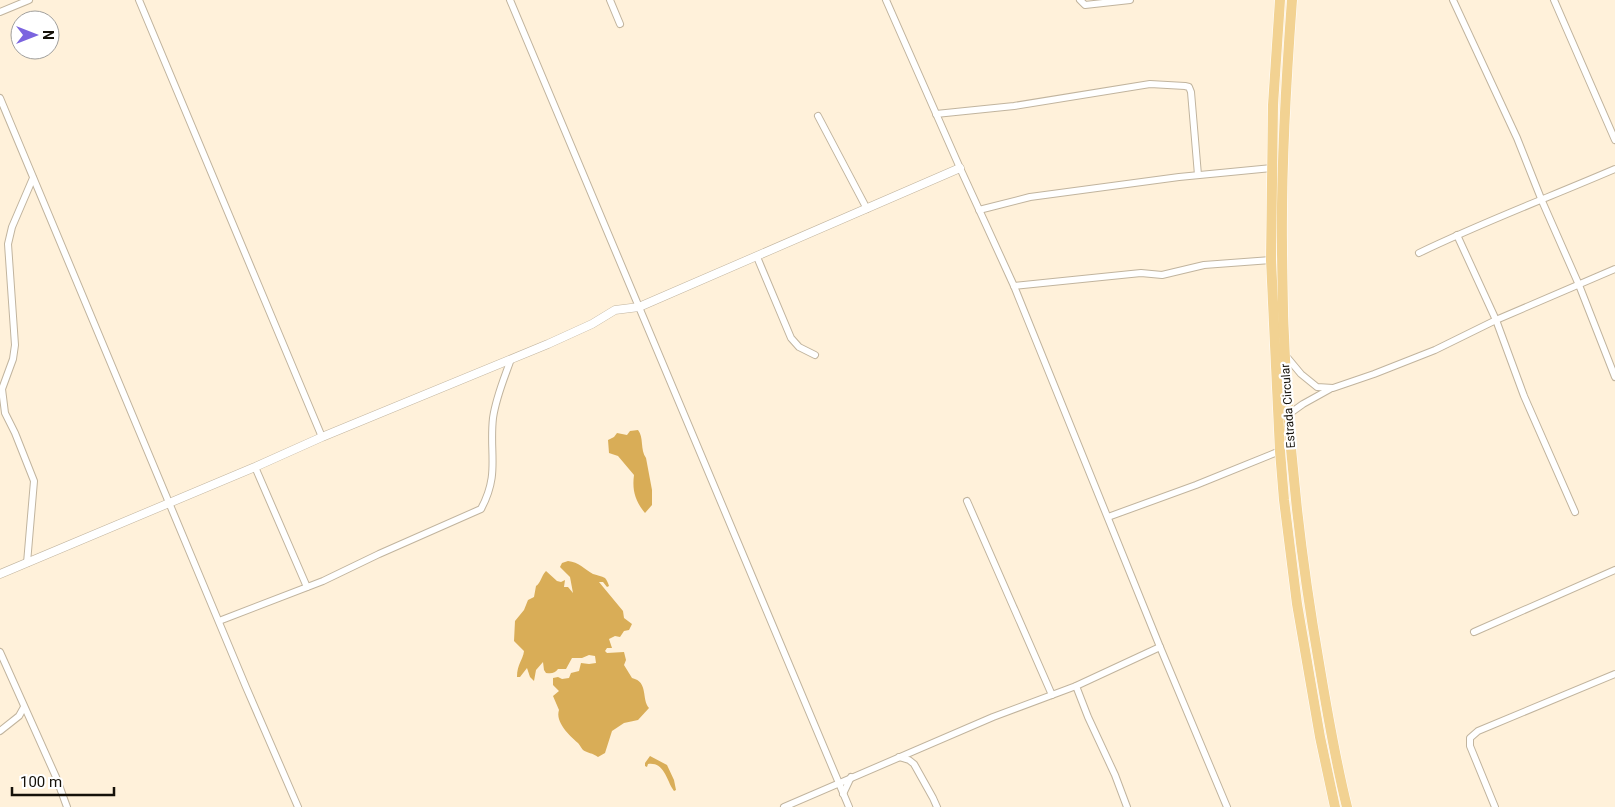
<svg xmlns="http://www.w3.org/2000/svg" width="1615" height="807" viewBox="0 0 1615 807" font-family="Roboto,sans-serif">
<rect width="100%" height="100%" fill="#fff1da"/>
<!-- water -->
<g fill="#d9ad57">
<path d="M638 430C644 437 640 450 646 458L652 490V505L645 513C635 501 632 490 634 475L618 456 609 453 608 440 614 437 617 433 627 435 630 431Z"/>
<path d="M568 561C579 562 584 569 593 574 596 575 602 576 605 578 607 580 608 583 609 586L607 587 603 582H599L623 611 624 618 632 624 629 630 624 631 620 637 615 636 609 639 612 648H607L605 651 607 653 624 652 626 660 624 665 632 678C649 682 641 699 649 708L638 720 624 723 612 731 605 753 598 757C593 753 587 753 583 750 581 748 580 745 578 743 569 735 555 722 559 710L553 696 559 691 553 685V678L558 677 562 679 569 678 571 673 579 671 581 663 589 664 596 663 595 656 589 655 582 658H572L566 669H558C555 673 552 674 546 673L544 670 543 662 536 670 534 681 530 677 527 668 520 677H517C517 664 523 660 524 651L514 641 515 621 524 610 528 600 534 597 536 586C541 583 541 576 546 571L557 581 561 582 565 580 564 587H568L573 593 570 577 560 567 562 563Z"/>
<path d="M650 756 667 765 674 780 676 790 674 791 672 788C666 777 663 762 648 764L647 767 645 766V763Z"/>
</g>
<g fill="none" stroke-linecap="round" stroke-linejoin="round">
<!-- minor casing -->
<g stroke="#c1b49e" stroke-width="8">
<g id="minor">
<polyline points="139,0 322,437"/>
<polyline points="510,0 849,807"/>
<polyline points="610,0 620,24"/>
<polyline points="886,0 960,168 1014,286 1160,647 1227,807"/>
<polyline points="1080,0 1085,5 1130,0"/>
<polyline points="1453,0 1517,138 1542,201 1579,285 1615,377"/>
<polyline points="1554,0 1615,140"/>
<polyline points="0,12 29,0"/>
<polyline points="0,98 246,687 298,807"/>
<polyline points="936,114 1014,106 1150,84 1185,86 1189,87 1191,92 1198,175"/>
<polyline points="818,116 867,209"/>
<polyline points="979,210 1030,197 1179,177 1272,168"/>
<polyline points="1457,235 1496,320 1524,396 1575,512"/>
<path d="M1419 253C1483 222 1550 197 1615 169"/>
<polyline points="757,257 791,338 799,347 815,355"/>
<polyline points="1014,286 1141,273 1162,275 1204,265 1271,260"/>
<polyline points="1286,356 1301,374 1317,387 1333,388 1374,374 1435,350 1496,320 1615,269"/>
<polyline points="1289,414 1303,404 1330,389"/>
<polyline points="255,467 307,587"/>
<polyline points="967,501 1052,695"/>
<polyline points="1108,517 1196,485 1280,451"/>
<polyline points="27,563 34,481 15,433 5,413 2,389 13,359 15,345 8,244 12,227 33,178"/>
<path d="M219 621 323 581 379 554 481 509C500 474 489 454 493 418 496 397 504 379 511 359"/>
<polyline points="1474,632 1615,570"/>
<polyline points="0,652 56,777 67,807"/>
<polyline points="1076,686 1088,717 1115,775 1127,807"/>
<polyline points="0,731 19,716 24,707"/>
<polyline points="899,757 909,760 914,764 933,798 937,807"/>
<polyline points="843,794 851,777"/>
<polyline points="784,807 993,717 1076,686 1160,647"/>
<polyline points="1495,807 1470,746 1470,738 1478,731 1615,674"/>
</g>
</g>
<!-- tertiary casing -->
<g stroke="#c1b49e" stroke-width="9">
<polyline id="tertiary" points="0,574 255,467 322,437 548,344 592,324 615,310 639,307 960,168"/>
</g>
<!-- primary casing -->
<g stroke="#fff" stroke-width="11">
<g id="primary">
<polyline points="1280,0 1273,105 1271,260 1280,451 1284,500 1297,604 1320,737 1335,807"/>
<path d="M1292 0C1286 81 1281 163 1282 245 1282 385 1295 525 1319 663 1327 711 1335 759 1347 807"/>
</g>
</g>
<!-- minor -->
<use href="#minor" stroke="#fff" stroke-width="6"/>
<!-- tertiary -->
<use href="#tertiary" stroke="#fff" stroke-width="8"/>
<!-- primary -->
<use href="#primary" stroke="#f2d292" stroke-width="10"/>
</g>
<g text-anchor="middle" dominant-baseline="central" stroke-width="4.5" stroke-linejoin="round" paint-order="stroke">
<!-- street labels -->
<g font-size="12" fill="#151109" stroke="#fff">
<text transform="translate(1288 406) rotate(-94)">Estrada Circular</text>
</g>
</g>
<!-- north arrow -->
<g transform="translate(35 35) rotate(90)"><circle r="24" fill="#ffffff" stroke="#a1a09d"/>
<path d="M0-4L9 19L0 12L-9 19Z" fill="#7b64df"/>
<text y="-8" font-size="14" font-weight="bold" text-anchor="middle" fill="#151109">N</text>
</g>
<!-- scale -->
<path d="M12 787v8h102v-8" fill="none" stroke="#151109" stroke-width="2.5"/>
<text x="20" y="787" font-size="15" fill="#151109" stroke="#ffffff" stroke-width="4" paint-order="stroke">100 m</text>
</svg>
